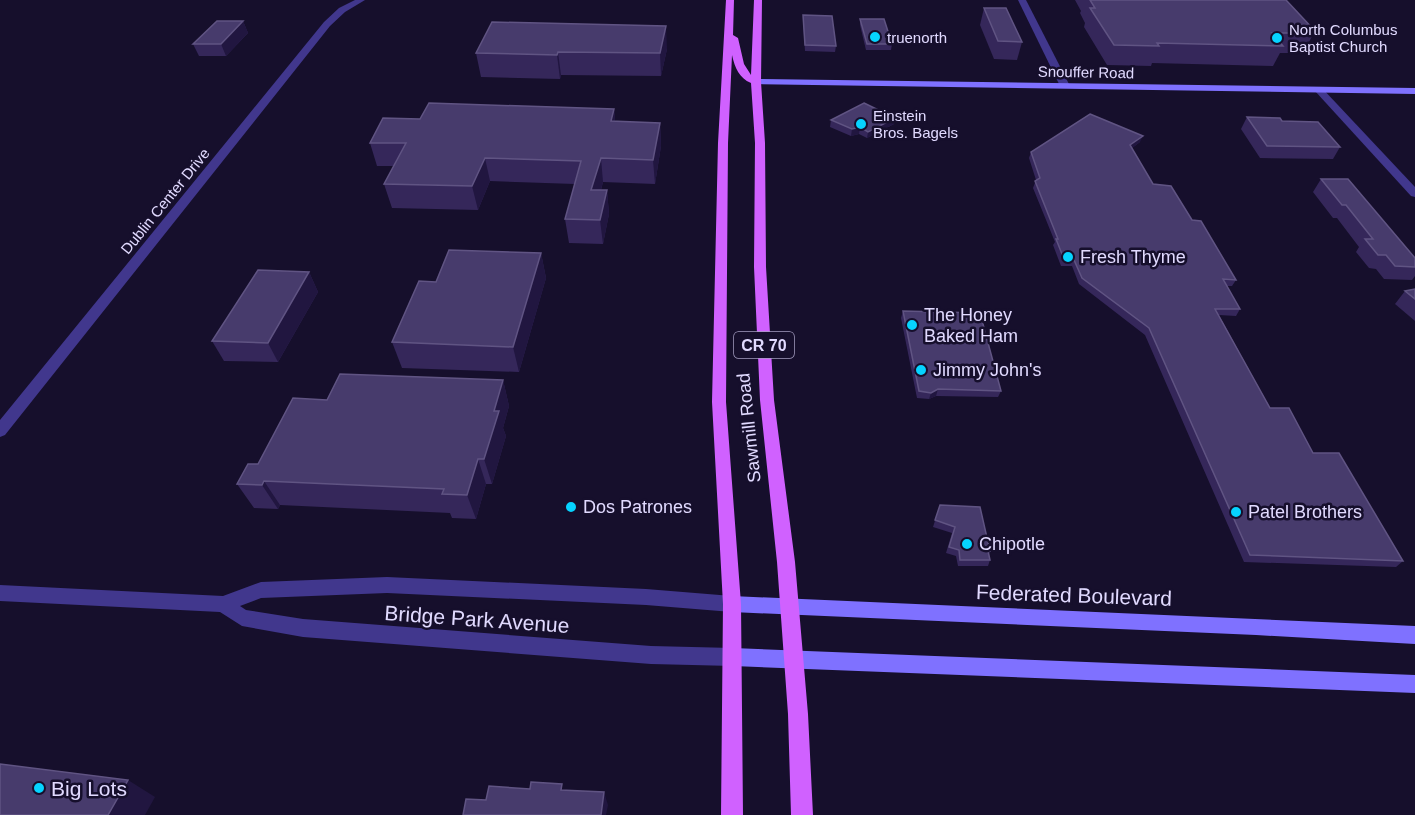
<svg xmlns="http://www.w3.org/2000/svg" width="1415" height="815" viewBox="0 0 1415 815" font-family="Helvetica,sans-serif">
<rect width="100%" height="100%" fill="#160f2c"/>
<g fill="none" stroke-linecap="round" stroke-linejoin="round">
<!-- minor -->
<g fill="#41378d" fill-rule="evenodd">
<polygon points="355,0 365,0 345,12 330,26 5,435 0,437 0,420 324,22 339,8"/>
<polygon points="1018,0 1026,0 1070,86 1068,88 1060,86"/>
<polygon points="1315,87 1321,87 1415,187 1415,197 1411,196 1315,91"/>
</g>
<!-- tertiary -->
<polygon fill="#41378d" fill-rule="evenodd" points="387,577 646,589 732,596 738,598 741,604 738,610 732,612 646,605 387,593 261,598 240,606 246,610 303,619 651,646 733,648 740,651 743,657 740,663 733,666 651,664 303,637 242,626 220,612 0,601 0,585 223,596 261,582"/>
<!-- secondary -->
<g fill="#7f71ff" fill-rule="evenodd">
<polygon points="756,79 1415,88 1415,94 753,84 751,82"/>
<polygon points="732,596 1415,626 1415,644 1256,635 732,612 726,610 723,604 726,598"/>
<polygon points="733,648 1415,675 1415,693 733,666 726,663 723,657 726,651"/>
</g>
<!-- primary -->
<path fill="#d061ff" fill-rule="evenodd" d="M726 0H734L733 35 738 38 744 64 751 75 754 0H762L761 82 765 143 766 267 774 400 795 562 808 714 813 815H791L788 714 777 562 760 400 754 267 755 143 751 83C739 78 735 68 732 55L728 143 726 402 741 604 743 815H721L723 604 712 402 718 143Z"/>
</g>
<!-- wall -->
<g fill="#35275a">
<polygon points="1075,0 1286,0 1315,31 1304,51 1301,51 1299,53 1280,53 1273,66 1152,63 1151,66 1107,65 1084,27 1085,23 1080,13 1081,11"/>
<polygon points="984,8 1022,42 1017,60 994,59 980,25"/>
<polygon points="803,15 836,46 835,52 805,51 803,21"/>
<polygon points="860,19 892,44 891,50 866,50 860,25"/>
<polygon points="243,21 248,33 226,56 199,56 193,44"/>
<polygon points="667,49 661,76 561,75 560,79 481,77 476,53"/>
<polygon points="614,109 615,121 660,123 661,146 655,184 603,182 601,190 607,190 609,214 603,244 569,243 565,219 575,184 490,181 478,210 392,208 384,184 394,166 377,166 370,143 420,119"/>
<polygon points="1247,117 1340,147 1333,159 1260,158 1241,129"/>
<polygon points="895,118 894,124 867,138 859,134 851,136 830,127 831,120"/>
<polygon points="1140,142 1132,148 1153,184 1192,220 1236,280 1232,286 1227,286 1240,309 1236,316 1219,315 1270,408 1313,453 1403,561 1396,567 1244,562 1145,335 1079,284 1072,266 1061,266 1053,245 1055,242 1033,188 1036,180 1029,158 1031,152"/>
<polygon points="1321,179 1415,258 1415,276 1412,280 1384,279 1376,269 1369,268 1356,252 1359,247 1337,218 1333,218 1313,192"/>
<polygon points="541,253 546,278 519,372 402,368 392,342 436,282"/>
<polygon points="309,272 318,292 278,362 224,361 212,341"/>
<polygon points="1415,289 1415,321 1395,304 1405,291"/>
<polygon points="903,311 1001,391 998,397 936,396 929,399 917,398 901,318"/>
<polygon points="503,380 509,406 503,428 506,436 492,484 486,484 476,519 452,518 450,513 280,505 278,509 254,508 237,484 327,400"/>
<polygon points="940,505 990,551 989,554 990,560 988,566 958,566 956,556 946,553 952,533 933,527"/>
</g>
<!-- shaded-wall -->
<g fill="#211640">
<polygon points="243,21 248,33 226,56 221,44"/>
<polygon points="666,26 667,49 661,76 660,53"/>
<polygon points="558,52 561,75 560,79 557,55"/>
<polygon points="614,109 616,132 611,121"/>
<polygon points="895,118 894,124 867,138 868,132"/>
<polygon points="660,123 661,146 655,184 653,160"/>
<polygon points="860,127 859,134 851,136 852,129"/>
<polygon points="1143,136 1140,142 1128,151 1130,145"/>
<polygon points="485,158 490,181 478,210 472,186"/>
<polygon points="601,158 603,182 594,214 591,190"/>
<polygon points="607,190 609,214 603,244 600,220"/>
<polygon points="541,253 546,278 519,372 513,347"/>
<polygon points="309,272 318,292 278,362 268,343"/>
<polygon points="503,380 509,406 503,428 506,436 492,484 484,459 494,411"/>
<polygon points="938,389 936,396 929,399 931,393"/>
<polygon points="478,459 486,484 476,519 467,495"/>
<polygon points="264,481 280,505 278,509 262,485"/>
<polygon points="128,780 155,797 145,815 108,815"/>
<polygon points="604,792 608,805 606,815 601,815"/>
</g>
<!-- building -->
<g fill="#473b6c" stroke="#605483" stroke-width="1.5">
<polygon points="1090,0 1286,0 1315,31 1307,31 1310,33 1272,33 1283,46 1157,43 1159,46 1114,45 1090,8 1095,8"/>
<polygon points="984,8 1006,8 1022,42 998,41"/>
<polygon points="803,15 832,16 836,46 805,45"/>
<polygon points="860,19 884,19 892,44 867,44"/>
<polygon points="217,21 243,21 221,44 193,44"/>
<polygon points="492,22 666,26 660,53 558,52 557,55 476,53"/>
<polygon points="429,103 614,109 611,121 660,123 653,160 601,158 591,190 607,190 600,220 565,219 581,161 485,158 472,186 384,184 406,143 370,143 383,118 420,119"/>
<polygon points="864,103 895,118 868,132 860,127 852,129 831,120"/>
<polygon points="1090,114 1143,136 1130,145 1153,184 1171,186 1192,220 1201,221 1236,280 1223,279 1240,309 1215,309 1270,408 1289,408 1313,453 1339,453 1403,561 1250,555 1149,328 1082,278 1074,260 1064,259 1056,239 1058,239 1035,181 1040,178 1031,152"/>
<polygon points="1247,117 1280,118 1282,121 1318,122 1340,147 1267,146"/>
<polygon points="1321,179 1348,179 1415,258 1415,267 1395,266 1386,255 1378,255 1365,239 1373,239 1346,205 1342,205"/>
<polygon points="449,250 541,253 513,347 392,342 419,281 436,282"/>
<polygon points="258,270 309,272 268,343 212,341"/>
<polygon points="1415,289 1415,299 1405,291"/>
<polygon points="903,311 980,313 1001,391 938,389 931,393 919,391"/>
<polygon points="340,374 503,380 494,411 499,411 484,459 478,459 467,495 442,494 444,489 264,481 262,485 237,484 248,464 258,464 293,398 327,400"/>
<polygon points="940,505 980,507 990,551 988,551 990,560 960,560 959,550 949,547 955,527 935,520"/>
<polygon points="0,764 128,780 108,815 0,815"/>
<polygon points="531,782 562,784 561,790 604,792 601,815 463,815 466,799 486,800 489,786 530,789"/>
</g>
<!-- markers -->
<g fill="#06d3ff" stroke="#160f2c" stroke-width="2">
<circle cx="875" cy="37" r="6"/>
<circle cx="1277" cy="38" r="6"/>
<circle cx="861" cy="124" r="6"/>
<circle cx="1068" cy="257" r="6"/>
<circle cx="912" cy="325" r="6"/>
<circle cx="921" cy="370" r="6"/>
<circle cx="571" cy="507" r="6"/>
<circle cx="1236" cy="512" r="6"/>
<circle cx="967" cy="544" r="6"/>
<circle cx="39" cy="788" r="6"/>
</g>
<g text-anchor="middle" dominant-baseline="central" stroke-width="5" stroke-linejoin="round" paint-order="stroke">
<!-- far-poi labels -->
<g font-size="15" fill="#e1daff" stroke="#160f2c" text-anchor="start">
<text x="1289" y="29">North Columbus<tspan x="1289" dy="17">Baptist Church</tspan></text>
<text x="887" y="37">truenorth</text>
<text x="873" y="115">Einstein<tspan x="873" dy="17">Bros. Bagels</tspan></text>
</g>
<!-- far-street labels -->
<g font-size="15" fill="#e1daff" stroke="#160f2c">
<text transform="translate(1086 72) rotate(1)">Snouffer Road</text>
<text transform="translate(165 201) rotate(-51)">Dublin Center Drive</text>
</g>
<!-- shield labels -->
<rect fill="#160f2c" stroke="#a49dc0" stroke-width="1.5" x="734" y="332" width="60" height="26" rx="4.5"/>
<g font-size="16" font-weight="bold" fill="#e1daff">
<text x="764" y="345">CR 70</text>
</g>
<!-- poi labels -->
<g font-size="18" fill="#e1daff" stroke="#160f2c" text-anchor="start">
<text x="1080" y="257">Fresh Thyme</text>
<text x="924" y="315">The Honey<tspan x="924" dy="21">Baked Ham</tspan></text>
<text x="933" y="370">Jimmy John's</text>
<text x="583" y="507">Dos Patrones</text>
<text x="1248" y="512">Patel Brothers</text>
<text x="979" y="544">Chipotle</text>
</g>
<!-- street labels -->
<g font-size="18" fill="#e1daff" stroke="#160f2c">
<text transform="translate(749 428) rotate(-96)">Sawmill Road</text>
</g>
<!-- near-street labels -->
<g font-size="21" fill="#e1daff" stroke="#160f2c">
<text transform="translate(1074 595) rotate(2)">Federated Boulevard</text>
<text transform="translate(477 619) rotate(4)">Bridge Park Avenue</text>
</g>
<!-- near-poi labels -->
<g font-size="21" fill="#e1daff" stroke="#160f2c" text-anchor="start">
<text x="51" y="788">Big Lots</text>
</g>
</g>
</svg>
